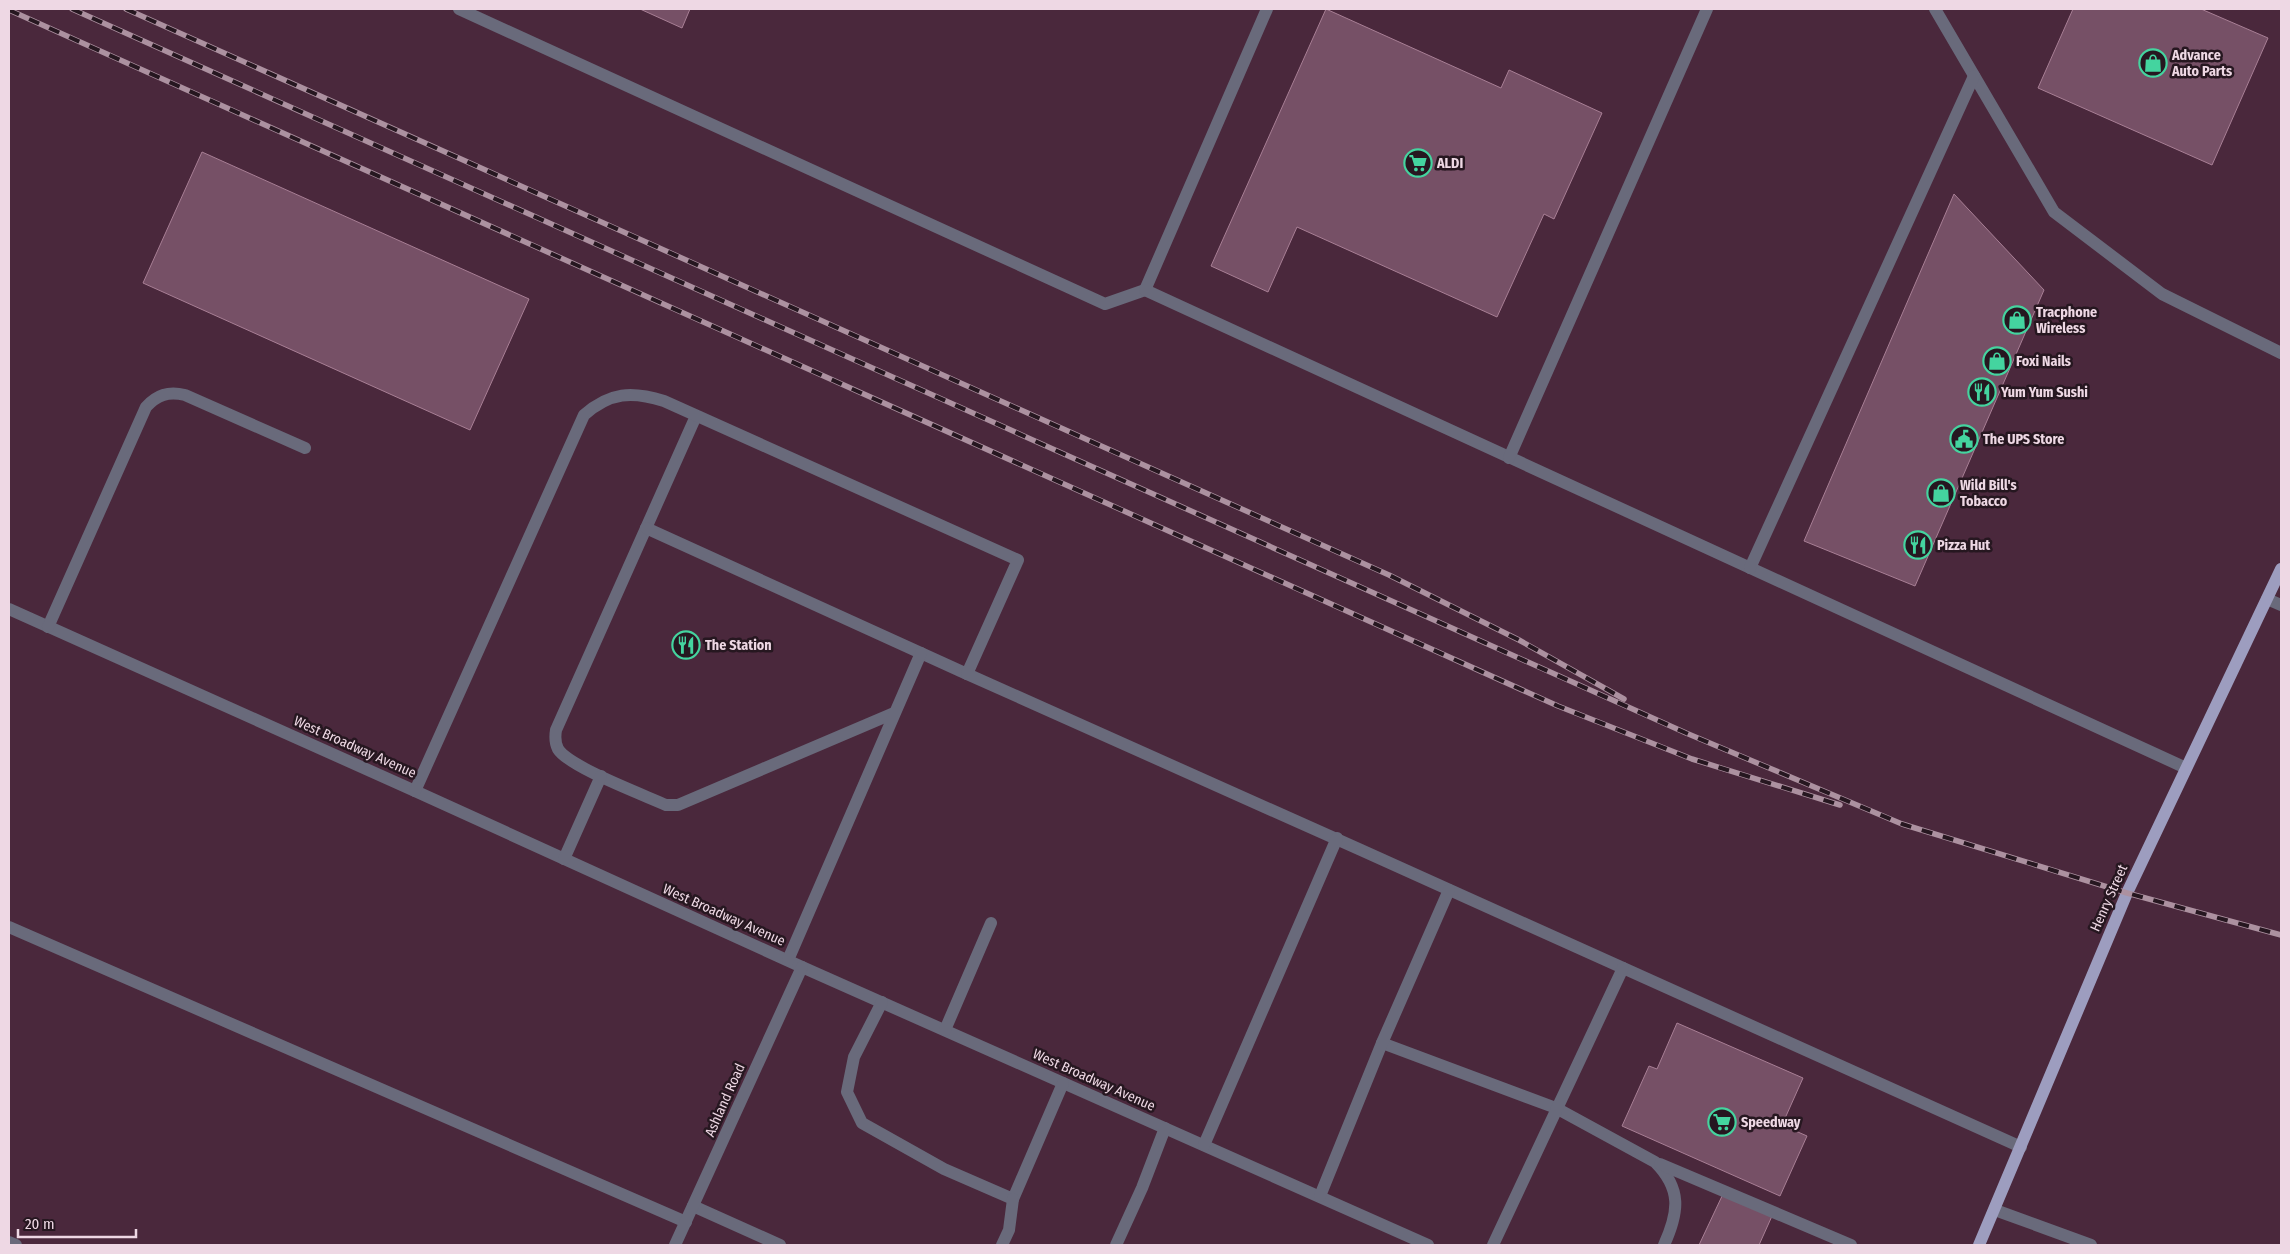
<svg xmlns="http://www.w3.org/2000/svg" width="2290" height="1254" viewBox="0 0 2290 1254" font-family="'Fira Sans Condensed',sans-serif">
<rect width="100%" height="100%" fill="#4a283c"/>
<!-- building -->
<g fill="#765066" stroke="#a87f95">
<polygon points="640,9 690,9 682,28"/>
<polygon points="1326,9 1501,88 1509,70 1602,113 1554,219 1544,214 1497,317 1297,227 1268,292 1211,266"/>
<polygon points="2073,9 2201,9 2268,38 2212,165 2038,88"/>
<polygon points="202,152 529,299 470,430 143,283"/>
<polygon points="1954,194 2044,290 1915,586 1804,541"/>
<polygon points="1677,1023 1803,1078 1782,1125 1807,1136 1780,1196 1622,1126 1649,1066 1657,1069"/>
<polygon points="1723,1194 1772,1216 1759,1245 1699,1245"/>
</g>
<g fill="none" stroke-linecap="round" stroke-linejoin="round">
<!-- minor -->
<g stroke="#696a7b" stroke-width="12">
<polyline points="459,9 1105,304 1145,290"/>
<polyline points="1267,9 1145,290 2186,768"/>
<polyline points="1935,9 2054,212 2162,294 2281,353"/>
<path d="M696 416 556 730C555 736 555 743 558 749 569 767 644 795 666 805H678L894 713"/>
<polyline points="1509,458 1707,9"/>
<polyline points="646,528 967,674"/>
<polyline points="1750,568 1974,76"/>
<polyline points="2267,599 2281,605"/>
<polyline points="9,609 415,791 802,967 1428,1245"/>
<path d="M48 627 146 407C157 395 168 391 185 395L305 448"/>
<path d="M415 791 584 415C610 392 632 391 664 401L1018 560 967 674C1319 830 1670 990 2021 1147"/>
<polyline points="564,859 601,776"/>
<polyline points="9,927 686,1222"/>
<polyline points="788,960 921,653"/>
<polyline points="882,1002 854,1057 847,1092 862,1123 944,1169 1013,1199 1063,1083"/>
<polyline points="945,1030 991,923"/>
<path d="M1382 1043 1556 1108 1655 1162C1682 1189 1679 1212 1664 1245"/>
<polyline points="1204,1145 1337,838"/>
<polyline points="1660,1164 1851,1245"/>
<polyline points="1320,1196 1382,1043 1449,890"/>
<polyline points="693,1206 780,1245"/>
<polyline points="1995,1210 2091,1245"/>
<polyline points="9,1242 16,1245"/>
<polyline points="675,1245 802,967"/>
<polyline points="1002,1245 1009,1230 1013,1199"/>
<polyline points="1116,1245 1142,1188 1165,1128"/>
<polyline points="1493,1245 1623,968"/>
</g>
<!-- major -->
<polyline stroke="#9d9dbf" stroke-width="12" points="1979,1245 2127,893 2281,569"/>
<!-- rail casing -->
<g stroke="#ac91a0" stroke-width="5.5">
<g id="rail">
<polyline points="72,9 1686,733 1902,824 2127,893 2281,935"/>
<polyline points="126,9 1389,575 1519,640 1624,699"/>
<polyline points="9,10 1558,706 1692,759 1840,805"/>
</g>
</g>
<!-- rail -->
<use href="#rail" stroke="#261720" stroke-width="4" stroke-dasharray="11" stroke-linecap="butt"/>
</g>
<!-- icons -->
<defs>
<g id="shop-ring" transform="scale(1.4375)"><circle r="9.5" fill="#261720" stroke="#44d49f" stroke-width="1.5"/><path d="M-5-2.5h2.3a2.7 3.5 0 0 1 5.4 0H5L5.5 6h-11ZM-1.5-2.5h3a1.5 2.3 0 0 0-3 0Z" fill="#44d49f"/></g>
<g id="supermarket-ring" transform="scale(1.4375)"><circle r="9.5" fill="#261720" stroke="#44d49f" stroke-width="1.5"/><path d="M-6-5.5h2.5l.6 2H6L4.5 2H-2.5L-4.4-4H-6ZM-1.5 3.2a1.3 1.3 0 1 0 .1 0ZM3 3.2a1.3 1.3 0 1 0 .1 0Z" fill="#44d49f"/></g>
<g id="restaurant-ring" transform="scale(1.4375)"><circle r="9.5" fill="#261720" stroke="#44d49f" stroke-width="1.5"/><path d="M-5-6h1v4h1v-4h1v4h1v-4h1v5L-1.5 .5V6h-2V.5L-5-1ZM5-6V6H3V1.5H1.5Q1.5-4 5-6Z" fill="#44d49f"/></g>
<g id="civic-ring" transform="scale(1.4375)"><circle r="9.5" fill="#261720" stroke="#44d49f" stroke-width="1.5"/><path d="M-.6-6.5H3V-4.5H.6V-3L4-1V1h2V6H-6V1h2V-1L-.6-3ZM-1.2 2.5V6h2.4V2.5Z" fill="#44d49f"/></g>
</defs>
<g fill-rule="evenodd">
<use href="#shop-ring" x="2153" y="63"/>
<use href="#supermarket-ring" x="1418" y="163"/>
<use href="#shop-ring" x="2017" y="320"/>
<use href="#shop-ring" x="1997" y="361"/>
<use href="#restaurant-ring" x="1982" y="392"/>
<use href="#civic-ring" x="1964" y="439"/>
<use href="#shop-ring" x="1941" y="493"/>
<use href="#restaurant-ring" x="1918" y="545"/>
<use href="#restaurant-ring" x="686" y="645"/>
<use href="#supermarket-ring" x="1722" y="1122"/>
</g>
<g text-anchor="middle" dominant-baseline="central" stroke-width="5" stroke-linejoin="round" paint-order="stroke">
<!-- poi labels -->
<g font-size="14" font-weight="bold" fill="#eed8e4" stroke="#261720" text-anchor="start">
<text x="2172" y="55">Advance<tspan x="2172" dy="16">Auto Parts</tspan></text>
<text x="1437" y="163">ALDI</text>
<text x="2036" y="312">Tracphone<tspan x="2036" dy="16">Wireless</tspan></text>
<text x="2016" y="361">Foxi Nails</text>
<text x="2001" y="392">Yum Yum Sushi</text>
<text x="1983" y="439">The UPS Store</text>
<text x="1960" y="485">Wild Bill's<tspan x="1960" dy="16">Tobacco</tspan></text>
<text x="1937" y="545">Pizza Hut</text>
<text x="705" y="645">The Station</text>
<text x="1741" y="1122">Speedway</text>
</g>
<!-- street labels -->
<g font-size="14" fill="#eed8e4" stroke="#261720">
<text transform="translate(355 747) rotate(24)">West Broadway Avenue</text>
<text transform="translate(2109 898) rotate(-66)">Henry Street</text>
<text transform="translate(724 915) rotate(24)">West Broadway Avenue</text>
<text transform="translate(1094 1080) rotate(24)">West Broadway Avenue</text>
<text transform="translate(725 1100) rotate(-66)">Ashland Road</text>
</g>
</g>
<!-- border -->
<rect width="2290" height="1254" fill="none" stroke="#eed8e4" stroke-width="20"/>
<!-- scale -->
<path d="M18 1229v8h118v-8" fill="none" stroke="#eed8e4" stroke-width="2.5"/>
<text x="25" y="1229" font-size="15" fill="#eed8e4" stroke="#261720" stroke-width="4" paint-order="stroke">20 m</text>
</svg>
